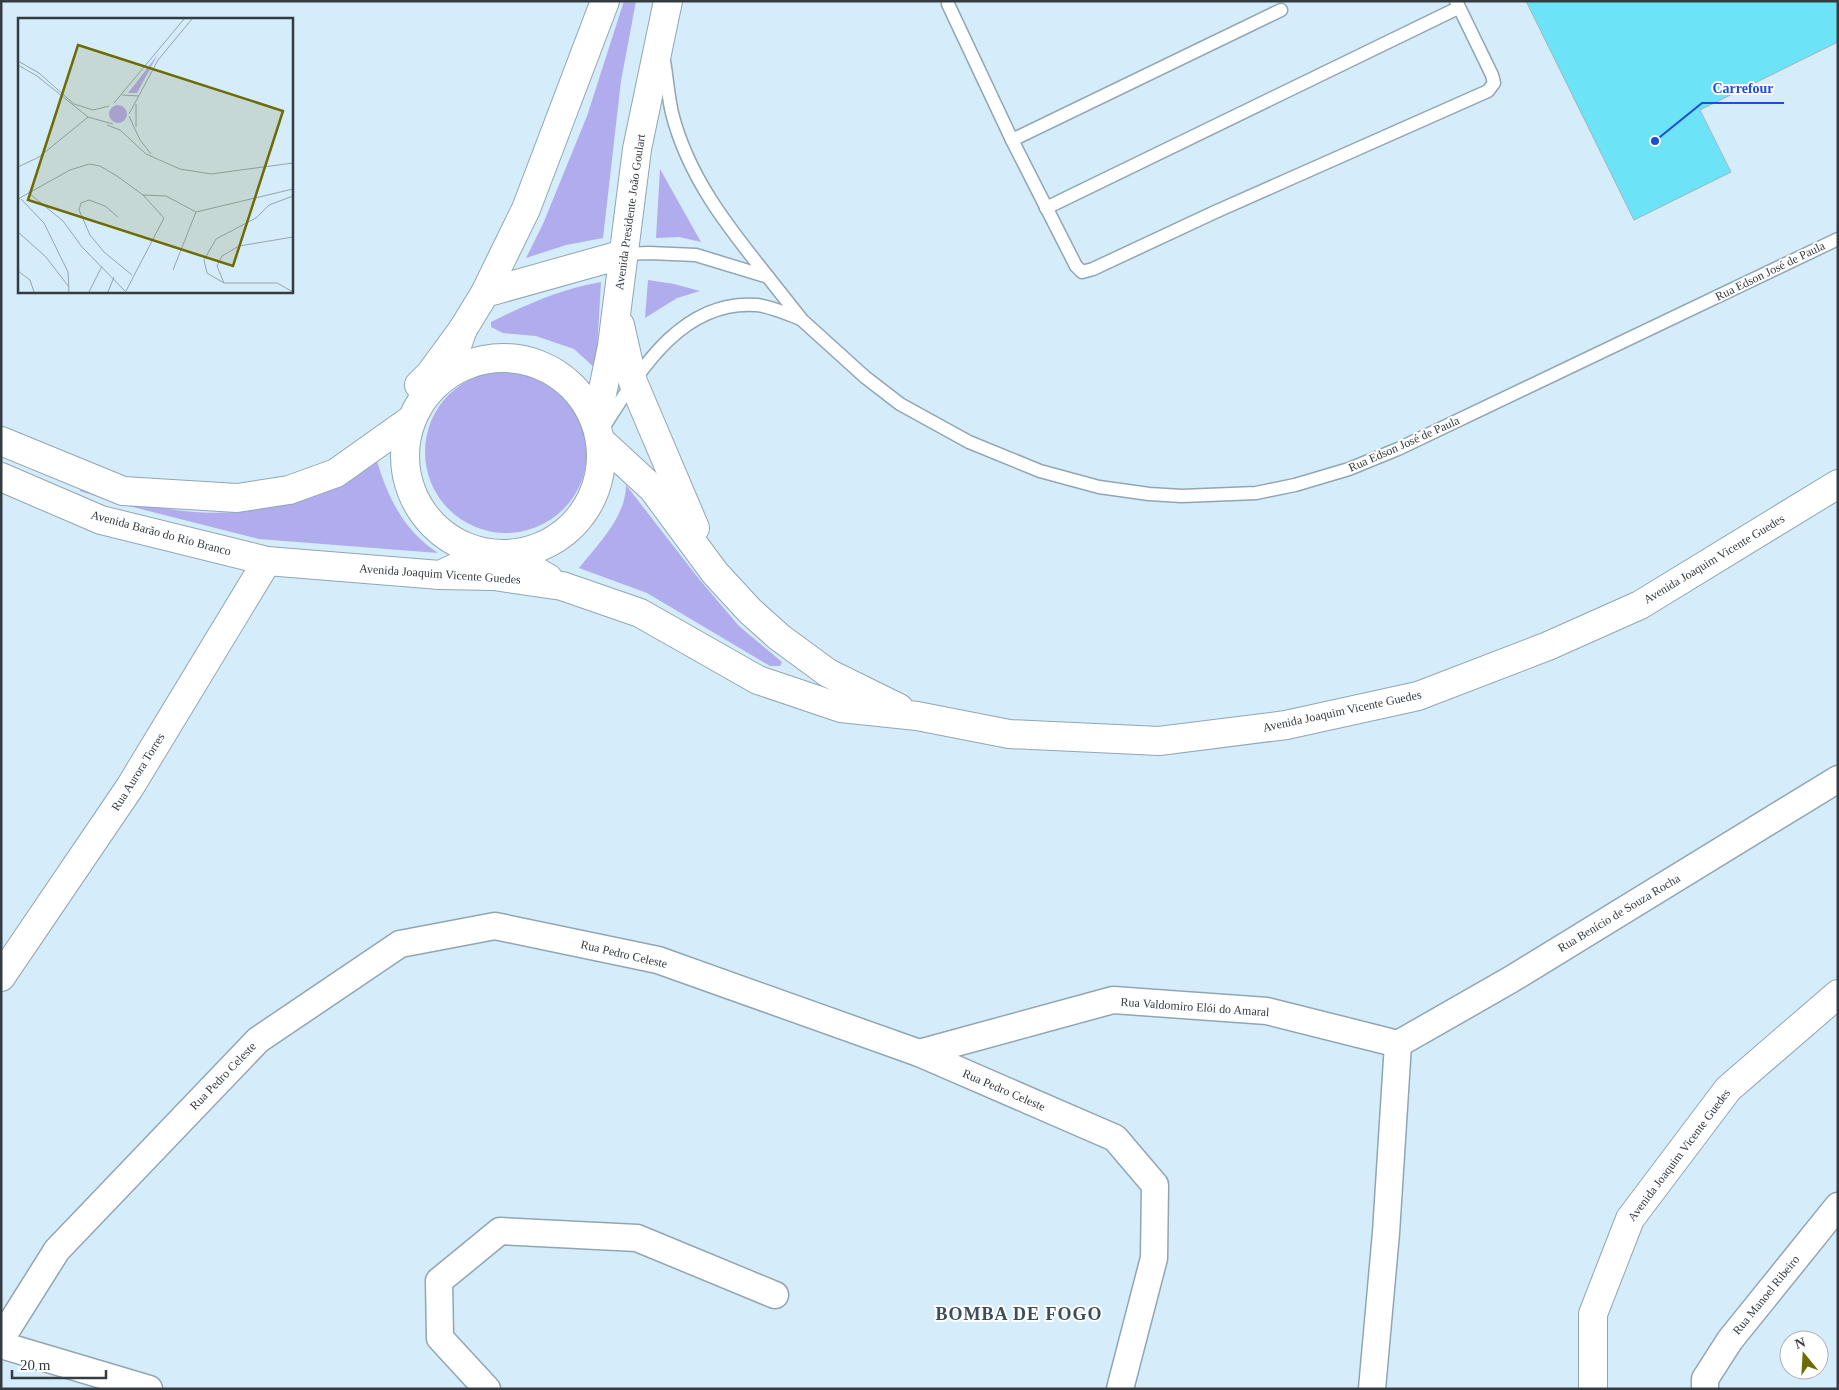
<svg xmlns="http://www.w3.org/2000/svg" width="1839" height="1390" viewBox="0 0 1839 1390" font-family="'Times New Roman',serif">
<rect width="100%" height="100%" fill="#d5ecfa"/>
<!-- green -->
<g fill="#b1acee">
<polygon points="624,1 636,1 621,81 603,238 566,245 526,258 543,224 587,116"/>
<polygon points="660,169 701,242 679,237 656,238"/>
<polygon points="648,280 674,284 700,291 677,298 645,318"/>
<path d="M601 282 596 369 574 349 536 336 503 333 491 327V322C528 304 560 289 601 282Z"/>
<circle cx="506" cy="452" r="81"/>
<path d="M377 461C388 498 404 531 438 553L259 539 121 504 80 491 82 487C160 512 229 526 309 495 332 486 355 472 377 461Z"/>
<path d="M626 485 699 579 739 626 782 662 780 666H770L647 593 579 568C598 544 626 517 626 485Z"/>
</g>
<!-- building -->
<polygon fill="#6de3f7" stroke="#9db7bc" points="1526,1 1838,1 1838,42 1700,110 1731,172 1634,220"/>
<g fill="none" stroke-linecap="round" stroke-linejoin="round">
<!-- service casing -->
<g stroke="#91a6b3" stroke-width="15">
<g id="service">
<polyline points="948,1 948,4 1012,140 1076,266 1082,272 1093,269 1215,212 1488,91 1494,83 1492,75 1456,1"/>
<path d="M664 61C667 78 668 96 672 113 688 177 728 227 768 277"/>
<polyline points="1012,140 1281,10"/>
<polyline points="1046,208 1458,8"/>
<polyline points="624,254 649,253 696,255 768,277 802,320 865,377 900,404 969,442 1040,471 1099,487 1149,494 1182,496 1256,493 1295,485 1349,469 1398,449 1838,239"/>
<path d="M603 428C639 372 681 299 757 305 773 307 787 314 801 319"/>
</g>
</g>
<!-- minor casing -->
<g stroke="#91a6b3" stroke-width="29">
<g id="minor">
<polyline points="1398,1044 1510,980 1838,779"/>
<polyline points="919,1053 1113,1000 1267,1011 1398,1044"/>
<polyline points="1,1339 57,1250 258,1040 400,944 495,926 658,960 919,1053 1115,1138 1155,1185 1154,1258 1120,1389"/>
<polyline points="1,1345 149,1389"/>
<polyline points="487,1389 440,1338 439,1281 500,1231 637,1238 775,1295"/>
<polyline points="1372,1389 1386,1233 1398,1044"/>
<polyline points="1705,1389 1705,1379 1730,1340 1838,1206"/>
</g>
</g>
<!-- tertiary casing -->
<g stroke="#91a6b3" stroke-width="30">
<g id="tertiary">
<polyline points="485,293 624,254"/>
<polyline points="620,325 633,382 695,528"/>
<polyline points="446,376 463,329 485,293 526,209 605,1"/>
<polyline points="596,423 612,346 637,149 668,1"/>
<polyline points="602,442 653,489 715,573 750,611 779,637 828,673 899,708"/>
<polyline points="505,554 548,578"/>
<polyline points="440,575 494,576 562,586 640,613 758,680 841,708 917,716 1009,734 1159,741 1286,725 1418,696 1548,646 1640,605 1838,484"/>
<polyline points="1,977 130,787 267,561"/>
<polyline points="1593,1389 1593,1314 1630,1219 1728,1089 1838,994"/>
</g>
</g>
<!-- secondary casing -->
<g stroke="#91a6b3" stroke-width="30">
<g id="secondary">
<circle cx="503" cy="456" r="98"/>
<polyline points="419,385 430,374 463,329"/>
<polyline points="1,441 123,491 237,498 289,490 336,473 412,419"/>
<polyline points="1,477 101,520 267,561 440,575 487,553"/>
</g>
</g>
<!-- service -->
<use href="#service" stroke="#fff" stroke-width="12"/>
<!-- minor -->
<use href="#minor" stroke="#fff" stroke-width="26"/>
<!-- tertiary -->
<use href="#tertiary" stroke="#fff" stroke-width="28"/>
<!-- secondary -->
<use href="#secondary" stroke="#fff" stroke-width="28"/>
</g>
<g text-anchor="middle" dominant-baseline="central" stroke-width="4" stroke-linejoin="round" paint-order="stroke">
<!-- street labels -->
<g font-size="12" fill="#343c42" stroke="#fff">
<text transform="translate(630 212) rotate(-82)">Avenida Presidente João Goulart</text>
<text transform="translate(1770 271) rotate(-26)">Rua Edson José de Paula</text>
<text transform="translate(1404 444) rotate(-24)">Rua Edson José de Paula</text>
<text transform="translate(161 533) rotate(15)">Avenida Barão do Rio Branco</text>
<text transform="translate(1714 559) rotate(-31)">Avenida Joaquim Vicente Guedes</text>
<text transform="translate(440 574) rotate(4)">Avenida Joaquim Vicente Guedes</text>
<text transform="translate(1342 711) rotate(-12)">Avenida Joaquim Vicente Guedes</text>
<text transform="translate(138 772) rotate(-58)">Rua Aurora Torres</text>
<text transform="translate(1619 913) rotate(-31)">Rua Benício de Souza Rocha</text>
<text transform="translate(624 954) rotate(13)">Rua Pedro Celeste</text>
<text transform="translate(1195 1007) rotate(4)">Rua Valdomiro Elói do Amaral</text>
<text transform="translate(223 1076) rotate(-46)">Rua Pedro Celeste</text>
<text transform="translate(1004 1090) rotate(23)">Rua Pedro Celeste</text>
<text transform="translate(1679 1155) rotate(-53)">Avenida Joaquim Vicente Guedes</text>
<text transform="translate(1766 1295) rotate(-51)">Rua Manoel Ribeiro</text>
</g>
<!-- district labels -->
<g font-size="18" font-weight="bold" letter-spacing="1" fill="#3b4e59" stroke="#fff">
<text x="1019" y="1314">BOMBA DE FOGO</text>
</g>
</g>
<!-- overview -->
<g transform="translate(18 18)">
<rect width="275" height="275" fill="#d5ecfa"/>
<path d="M140 36 119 75H110L121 61ZM91 96a9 9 0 1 1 18 0a9 9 0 1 1-18 0Z" fill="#b1acee"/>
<path fill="none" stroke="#95a6b0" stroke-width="1" d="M0 43 21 55 56 86 75 92 91 88M0 47 19 58 70 99 95 106M104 77 121 78M96 85 166 1M118 86V109M111 96 140 42 174 1M111 98 122 122 133 136M89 107 102 112 128 136 162 151 193 156 275 145M0 149 21 139 70 99M12 176 45 203 64 229 108 274M125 177 148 178 178 194M275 178 251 187 238 200 198 221 186 242 189 255 206 265H259L275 274M0 181 52 152 71 146 82 148 99 158 125 177 146 200 108 273M3 181 26 205 50 254 51 274M178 194 275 171M100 199 87 188 71 182 63 185 61 192 72 217 86 234 114 257M0 214 28 239 51 269M155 252 178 194M0 253 12 262 16 274M206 265 199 248 204 238 221 228 275 219M71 274 84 248M90 274 96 259"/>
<path fill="#6e6a04" fill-opacity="0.15" stroke="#6e6a04" stroke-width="2.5" d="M60 27 265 93 215 248 10 182Z"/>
<rect width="275" height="275" fill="none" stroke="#343c42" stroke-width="2.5"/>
</g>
<!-- callouts -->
<path fill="none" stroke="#1d4ed8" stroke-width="2" d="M1655 141L1702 103H1784"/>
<circle fill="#1d4ed8" stroke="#fff" stroke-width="2" cx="1655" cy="141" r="5"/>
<g font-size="14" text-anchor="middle" font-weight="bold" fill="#1d4ed8" stroke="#fff" stroke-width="4" stroke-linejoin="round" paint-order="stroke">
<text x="1743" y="93">Carrefour</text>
</g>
<!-- border -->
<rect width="1839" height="1390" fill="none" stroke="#343c42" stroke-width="5"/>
<!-- north arrow -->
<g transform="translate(1804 1355) rotate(342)"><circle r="24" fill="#ffffff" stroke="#aeb1b3"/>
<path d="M0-4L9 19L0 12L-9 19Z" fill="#6e6a04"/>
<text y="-8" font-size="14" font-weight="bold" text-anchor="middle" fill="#343c42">N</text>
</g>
<!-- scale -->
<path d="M12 1370v8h94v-8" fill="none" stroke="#343c42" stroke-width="2.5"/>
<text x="20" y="1370" font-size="15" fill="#343c42" stroke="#ffffff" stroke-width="4" paint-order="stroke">20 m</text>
</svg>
